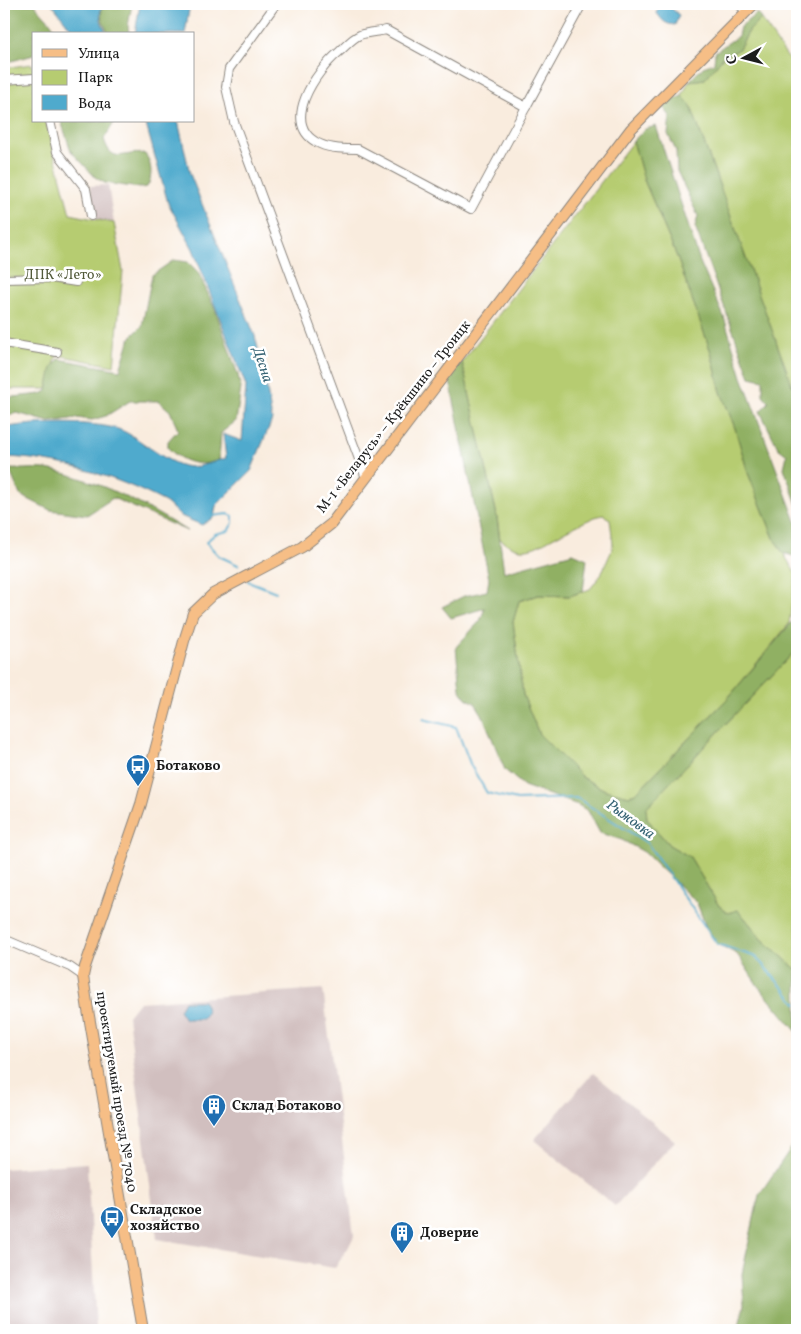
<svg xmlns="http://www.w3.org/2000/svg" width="801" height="1334" viewBox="0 0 801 1334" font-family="Vollkorn,serif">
<rect width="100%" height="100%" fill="#fff"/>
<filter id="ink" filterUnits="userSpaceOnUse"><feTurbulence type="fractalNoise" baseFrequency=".02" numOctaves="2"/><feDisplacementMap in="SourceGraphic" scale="10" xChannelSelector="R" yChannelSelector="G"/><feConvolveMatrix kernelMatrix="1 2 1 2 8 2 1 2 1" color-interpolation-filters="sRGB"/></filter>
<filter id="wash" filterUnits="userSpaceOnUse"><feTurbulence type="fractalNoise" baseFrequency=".0096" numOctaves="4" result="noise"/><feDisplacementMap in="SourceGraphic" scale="20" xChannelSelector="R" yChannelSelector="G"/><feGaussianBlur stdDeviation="1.12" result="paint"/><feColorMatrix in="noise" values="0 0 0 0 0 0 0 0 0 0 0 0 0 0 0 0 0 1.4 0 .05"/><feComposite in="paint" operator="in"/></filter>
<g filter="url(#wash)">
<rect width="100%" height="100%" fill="#f9ecde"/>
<!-- industrial -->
<g fill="#d1bfbf">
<polygon points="108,185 114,223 96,221 90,186"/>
<polygon points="323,989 354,1236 348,1248 335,1268 157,1239 128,1016 139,1002"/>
<polygon points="593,1073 675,1141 615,1206 534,1140"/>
<polygon points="87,1163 96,1330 4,1330 4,1169"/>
</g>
<!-- green -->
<g fill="#b6cc71" stroke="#697446">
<polygon points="761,19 797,71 797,399 690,104 682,96 689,81 705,79 723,57 738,50 749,31"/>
<polygon points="32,64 34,72 34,121 46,121 70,214 114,223 123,271 114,366 57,355 47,389 4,389 4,68"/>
<path d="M633 141 644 180 677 257 711 352 721 392 735 428 748 473 774 538 796 574 789 624 728 698 637 792 629 796 605 790 583 778 539 734 523 695 513 622 519 601 538 595 570 596 590 589 601 575 611 552 613 544 610 519 603 515 595 517C582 523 569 529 556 536 534 548 523 557 500 539L496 511 462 362Z"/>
<polygon points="797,649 797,970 762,939 738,910 728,913 719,906 690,857 669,845 647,819 646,808"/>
</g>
<!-- forest -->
<g fill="#90b063" stroke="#566640">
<path d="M4 4H35C41 14 54 22 56 34H34V55L4 63Z"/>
<path d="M104 4H132L128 26 129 34H109C103 23 98 15 104 4Z"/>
<polygon points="757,13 761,19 749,31 738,50 723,57 705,79 689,81 703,67 714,63 715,52 738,36 740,27"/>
<polygon points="682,96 690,104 797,399 797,505 784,468 787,455 778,448 760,411 769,402 763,395 763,380 750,377 695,227 698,216 677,171 676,151 668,134 670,116 664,108 669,101"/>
<path d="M61 121H115L104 139C112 167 126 150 145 154 152 162 153 178 147 187L140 188 105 183 96 178 71 151Z"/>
<polygon points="656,126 700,262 724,317 742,377 797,524 797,557 783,553 774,538 748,473 735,428 721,392 711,352 677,257 644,180 633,141 645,129"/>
<path d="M174 260 188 262 198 272 215 309 238 375 241 388 236 421 221 433 219 460C199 468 182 462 168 448V441L178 430 170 411 159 401H130L106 416 92 420 77 418 49 422 17 413 4 416V398L41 394 47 391 52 367 59 359 120 370 130 338 142 326 152 275Z"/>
<polygon points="462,362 496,511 504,572 573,553 587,559 583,591 570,596 538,595 519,601 513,622 523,695 539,734 583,778 605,790 629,796 637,792 728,698 797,616 797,649 646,808 647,819 669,845 690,857 719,906 728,913 738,910 762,939 797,970 797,1032 758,986 737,954 717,944 706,927 697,903 644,852 622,840 600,833 588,811 578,805 524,786 505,770 482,714 475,703 466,698 460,689 456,647 480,621 485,608 451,618 442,607 464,596 487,591 489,579 451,386 447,377 450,371"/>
<path d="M9 469C22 470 38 467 51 470 101 481 144 505 187 531L113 498 87 515 50 510 20 495Z"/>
<polygon points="795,1142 797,1142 797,1330 738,1330 744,1305 742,1274 759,1195"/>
</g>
<!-- water -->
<g fill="#4faacd" stroke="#366374">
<path d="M52 4H103C97 15 102 24 107 34H75Z"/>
<polygon points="140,4 190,4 185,34 135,34"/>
<path d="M661 5H668L679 15 675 25C664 24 663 21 656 12Z"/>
<path d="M145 121H178L190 174 255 336 265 377 272 420 251 471 216 506 214 517 202 525C195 522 187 519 181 516 174 512 170 504 163 501 115 476 57 458 4 457V428C29 422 93 421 118 429 140 436 168 468 193 467 203 466 216 461 226 458L223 434 242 441 246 386 193 249 168 203Z"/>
<path d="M184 1001H203C208 1007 208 1013 202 1019H185L179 1010Z"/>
</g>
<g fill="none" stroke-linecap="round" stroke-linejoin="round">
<!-- stream -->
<g stroke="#4faacd" stroke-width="2">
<polyline points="212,516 228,514 233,516 233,523 228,531 215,534 206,542 219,556 238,565"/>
<polyline points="248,581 276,592"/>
<polyline points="423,719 456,727 471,766 487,793 517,800 577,798 647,843 717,944 756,957 797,1004"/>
</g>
</g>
</g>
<g filter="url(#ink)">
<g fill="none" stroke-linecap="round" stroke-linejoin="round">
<!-- minor casing -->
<g stroke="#8a847d" stroke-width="10">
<g id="minor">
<polyline points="276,4 229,69 226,87 234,122 366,478"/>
<polyline points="738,4 747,11"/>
<path d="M386 30 526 107 471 209 358 149C345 149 331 149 320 144 278 125 316 71 339 52 345 47 352 38 360 35 367 32 378 32 386 30Z"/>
<polyline points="4,80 34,78"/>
<polyline points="526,107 582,4"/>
<polyline points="50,121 57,152 86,189 91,216"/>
<polyline points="4,279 51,278 76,282"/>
<polyline points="4,343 57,352"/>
<polyline points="4,939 70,967 83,976"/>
</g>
</g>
<!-- major casing -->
<g stroke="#8a847d" stroke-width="12">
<polyline id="major" points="143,1330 88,1010 83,976 85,967 141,804 184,641 193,613 213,594 302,547 331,524 631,129 754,4"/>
</g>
<!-- minor -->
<use href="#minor" stroke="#fff" stroke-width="8"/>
<!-- major -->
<use href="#major" stroke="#f6be86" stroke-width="10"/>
</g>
</g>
<!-- icons -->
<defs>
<g id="bus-pin" transform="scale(1.25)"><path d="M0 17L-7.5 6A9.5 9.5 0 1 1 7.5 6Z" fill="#1f6fb2" stroke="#fff"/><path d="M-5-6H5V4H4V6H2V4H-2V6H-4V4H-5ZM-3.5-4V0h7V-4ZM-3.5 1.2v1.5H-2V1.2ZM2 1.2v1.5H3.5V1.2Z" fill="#fff"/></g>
<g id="building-pin" transform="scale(1.25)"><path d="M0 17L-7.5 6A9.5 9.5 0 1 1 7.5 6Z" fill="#1f6fb2" stroke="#fff"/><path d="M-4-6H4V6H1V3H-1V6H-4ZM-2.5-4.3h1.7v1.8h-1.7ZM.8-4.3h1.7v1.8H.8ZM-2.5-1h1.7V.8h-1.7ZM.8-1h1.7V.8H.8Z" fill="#fff"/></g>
</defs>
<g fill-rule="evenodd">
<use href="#bus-pin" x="138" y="766"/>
<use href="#building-pin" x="214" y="1106"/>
<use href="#bus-pin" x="112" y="1218"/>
<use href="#building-pin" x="402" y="1233"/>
</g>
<g text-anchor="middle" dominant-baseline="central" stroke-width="5" stroke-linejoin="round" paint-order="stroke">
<!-- park labels -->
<g font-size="14" fill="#525a3a" stroke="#fff">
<text x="63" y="275">ДПК «Лето»</text>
</g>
<!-- street labels -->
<g font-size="14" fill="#1c1c1c" stroke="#fff">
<text transform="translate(394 417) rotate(-52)">М-1 «Беларусь» – Крёкшино – Троицк</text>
<text transform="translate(116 1092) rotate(81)">проектируемый проезд № 7040</text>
</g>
<!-- poi labels -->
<g font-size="14" font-weight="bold" fill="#1c1c1c" stroke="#fff" text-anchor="start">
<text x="156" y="766">Ботаково</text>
<text x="232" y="1106">Склад Ботаково</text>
<text x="130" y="1210">Складское<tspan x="130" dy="16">хозяйство</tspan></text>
<text x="420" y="1233">Доверие</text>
</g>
<!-- water labels -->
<g font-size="15" font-style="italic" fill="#366374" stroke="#fff">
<text transform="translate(262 365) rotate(72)">Десна</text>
<text transform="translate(630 820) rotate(36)">Рыжовка</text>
</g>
</g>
<!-- margin -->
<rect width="801" height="1334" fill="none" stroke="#fff" stroke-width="20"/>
<!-- legend -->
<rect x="32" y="32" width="162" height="90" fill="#ffffff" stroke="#a4a4a4"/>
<rect x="42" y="49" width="25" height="8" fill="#f6be86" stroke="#a4a4a4"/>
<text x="78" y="58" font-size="15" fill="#1c1c1c">Улица</text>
<rect x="42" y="70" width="25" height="15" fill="#b6cc71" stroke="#a4a4a4"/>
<text x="78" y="82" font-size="15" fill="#1c1c1c">Парк</text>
<rect x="42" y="95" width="25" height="15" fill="#4faacd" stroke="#a4a4a4"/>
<text x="78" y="108" font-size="15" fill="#1c1c1c">Вода</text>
<!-- north arrow -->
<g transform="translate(744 58) rotate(263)" stroke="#ffffff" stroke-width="4" paint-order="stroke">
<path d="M0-4L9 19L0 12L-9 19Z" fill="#1c1c1c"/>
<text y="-8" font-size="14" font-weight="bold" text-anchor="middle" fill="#1c1c1c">С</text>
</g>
</svg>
